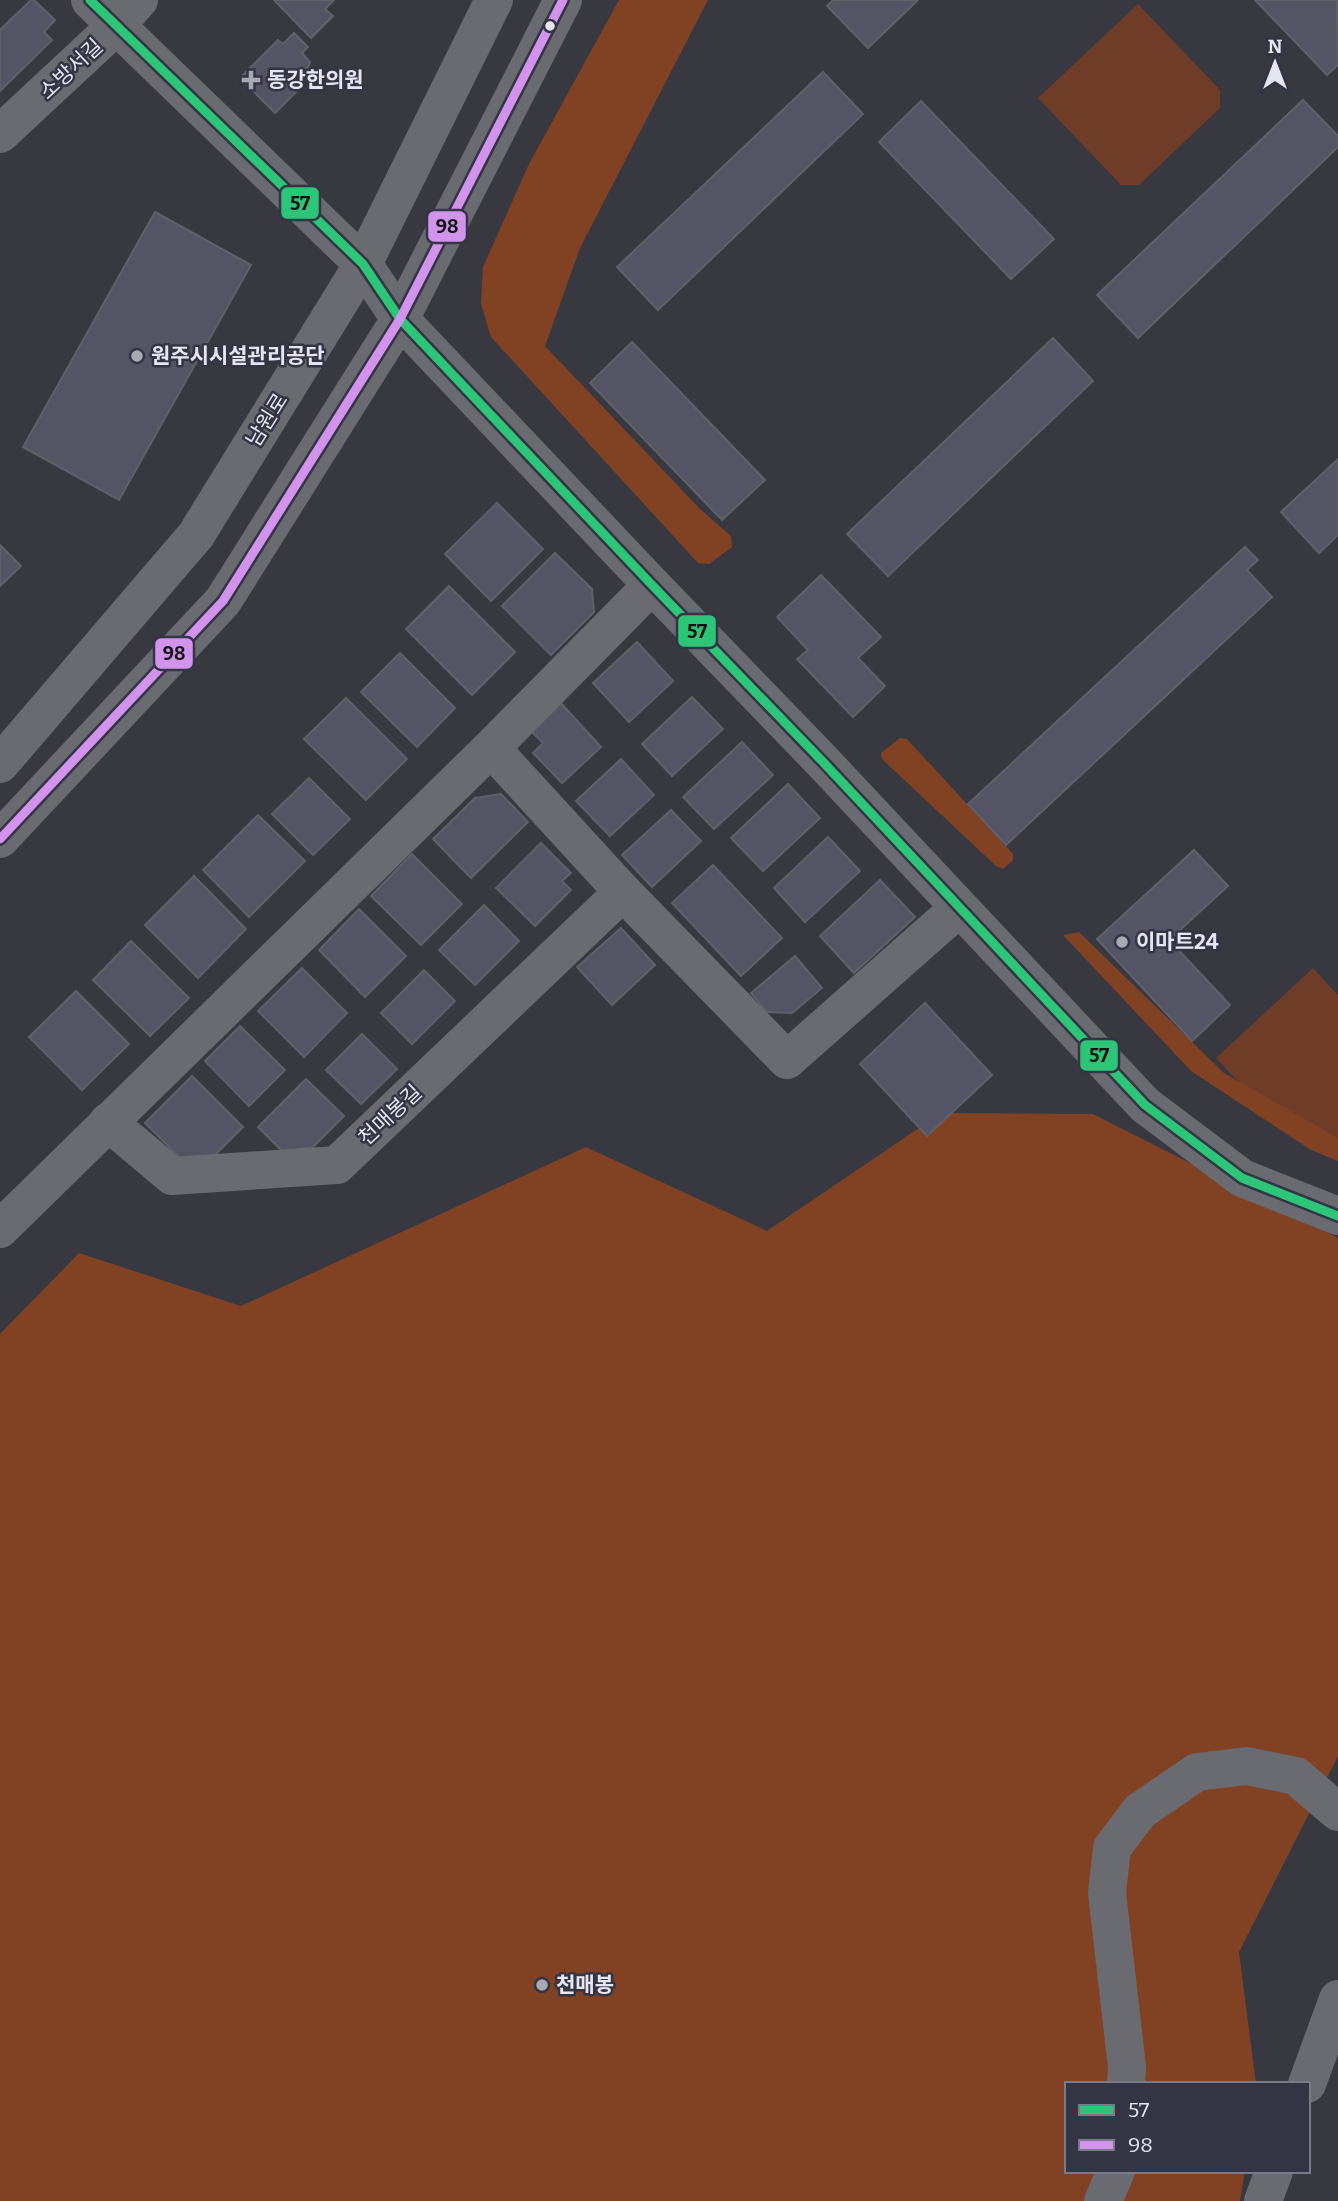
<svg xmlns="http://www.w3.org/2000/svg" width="1338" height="2201" viewBox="0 0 1338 2201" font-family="Bitter,'Noto Sans KR',serif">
<rect width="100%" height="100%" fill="#373840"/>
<!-- green -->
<g fill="#6f3d27">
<polygon points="1138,4 1220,90 1220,108 1139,185 1121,185 1038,98"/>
<polygon points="1313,968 1338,995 1338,1145 1259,1104 1216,1058"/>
</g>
<!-- forest -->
<g fill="#814224">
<polygon points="619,0 708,0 580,248 545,346 700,509 731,536 732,547 709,564 698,563 491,337 481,304 483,267 529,164"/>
<polygon points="900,738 907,739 1013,854 1013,860 1003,869 996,866 882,759 881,753"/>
<polygon points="1079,932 1224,1073 1338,1138 1338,1161 1311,1150 1191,1071 1063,935"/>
<polygon points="941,1113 1093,1114 1338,1238 1338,1756 1239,1952 1256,2084 1067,2084 1067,2171 1245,2171 1240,2201 0,2201 0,1334 79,1253 241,1306 586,1147 767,1231"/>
</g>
<!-- building -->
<g fill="#545465" stroke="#606168" stroke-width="2">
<polygon points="31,0 34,0 55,20 44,32 52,40 0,91 0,30"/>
<polygon points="274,0 334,0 325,9 333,16 311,38"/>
<polygon points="833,0 918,0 868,48 827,6"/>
<polygon points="1255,0 1337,0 1338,65 1327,75"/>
<polygon points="294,33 308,47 302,53 310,62 302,86 275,113 240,78 278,40 283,44"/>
<polygon points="823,72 863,114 658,310 617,267"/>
<polygon points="1303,100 1338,136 1338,147 1138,338 1097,295"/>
<polygon points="921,101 1054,239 1011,279 879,142"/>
<polygon points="155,212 251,265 119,500 23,447"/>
<polygon points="1053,338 1093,381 888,576 847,534"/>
<polygon points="632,342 765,480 722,520 590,383"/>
<polygon points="1338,459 1338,535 1319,553 1281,512"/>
<polygon points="497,503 543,549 491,601 445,554"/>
<polygon points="0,545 21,566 0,586"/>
<polygon points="1245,547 1258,560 1247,570 1272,597 1006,845 968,804"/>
<polygon points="555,553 592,589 594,612 551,655 502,606"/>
<polygon points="821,575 881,637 858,658 885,686 853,717 797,659 808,650 777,617"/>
<polygon points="449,586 515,652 472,695 406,629"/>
<polygon points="637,642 673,681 629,722 593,683"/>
<polygon points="400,653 455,708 417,747 361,692"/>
<polygon points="692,697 723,729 672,776 642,744"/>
<polygon points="346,698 407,759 366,800 304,739"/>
<polygon points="559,701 601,747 562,783 533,753 543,743 529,729"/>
<polygon points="742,742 773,775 714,829 683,797"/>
<polygon points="621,759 654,795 610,836 576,801"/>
<polygon points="309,778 350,819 313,855 272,814"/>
<polygon points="788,784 820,818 763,871 731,838"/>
<polygon points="501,794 528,822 471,878 433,839 475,798"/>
<polygon points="671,810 701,841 652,887 622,855"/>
<polygon points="258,815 305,861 249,917 203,870"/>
<polygon points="828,837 860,871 805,922 774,888"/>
<polygon points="541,843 571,873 562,881 571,890 535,926 496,888"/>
<polygon points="1194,850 1228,886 1169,940 1230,1005 1192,1041 1097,939"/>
<polygon points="412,854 462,904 421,945 371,896"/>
<polygon points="713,865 782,938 741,976 672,903"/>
<polygon points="194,876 246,929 198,978 145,925"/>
<polygon points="880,880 915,917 854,973 820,936"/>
<polygon points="484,905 519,941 475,985 439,950"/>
<polygon points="359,909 406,956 365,997 319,950"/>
<polygon points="621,928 655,965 612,1005 577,967"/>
<polygon points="131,941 189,998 150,1036 93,980"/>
<polygon points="795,956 822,988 792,1013 767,1012 751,993"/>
<polygon points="302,968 347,1013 304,1057 258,1011"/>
<polygon points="424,970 455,1001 412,1044 381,1013"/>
<polygon points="76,991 129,1044 82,1090 29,1037"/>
<polygon points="925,1003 992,1075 927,1136 860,1064"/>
<polygon points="240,1026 285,1070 249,1106 205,1061"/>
<polygon points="362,1034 397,1069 361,1104 326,1070"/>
<polygon points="192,1076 243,1127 210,1160 185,1163 145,1123"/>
<polygon points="306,1079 344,1116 313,1147 282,1151 258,1127"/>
</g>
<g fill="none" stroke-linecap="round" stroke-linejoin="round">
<!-- minor -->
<g stroke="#6a6a71" stroke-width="38">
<polyline points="90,0 363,264 400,319 652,585 824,763 1145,1105 1242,1178 1338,1216"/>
<polyline points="0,134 116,26 139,0"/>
<polyline points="0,764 196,535 363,264 494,0"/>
<polyline points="0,839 223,601 400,319 563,0"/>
<polyline points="623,892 787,1060 959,908"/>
<polyline points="108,1122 172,1176 337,1165 623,892 491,748"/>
<polyline points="0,1229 491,748 652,585"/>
<polyline points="1126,2084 1127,2067 1107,1893 1112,1848 1140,1811 1197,1772 1247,1766 1296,1776 1338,1812"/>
<polyline points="1307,2084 1338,1999"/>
<polyline points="1103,2201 1116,2171"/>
<polyline points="1263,2201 1274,2171"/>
</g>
<!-- bus-1 casing -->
<g stroke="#333444" stroke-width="14">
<polyline id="bus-1" points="90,0 363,264 400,319 652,585 824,763 1145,1105 1242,1178 1338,1216"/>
</g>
<!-- bus-2 casing -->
<g stroke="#333444" stroke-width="14">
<polyline id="bus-2" points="0,839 223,601 400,319 563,0"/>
</g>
<!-- bus-1 -->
<use href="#bus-1" stroke="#2dc577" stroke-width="9"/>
<!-- bus-2 -->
<use href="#bus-2" stroke="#d193ec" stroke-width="9"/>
</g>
<!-- markers -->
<circle fill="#e5e6f1" stroke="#333444" stroke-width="2.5" cx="550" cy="26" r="6"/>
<g fill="#a8a9b3" stroke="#333444" stroke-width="2.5">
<path d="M247.5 69.5h7v7h7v7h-7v7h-7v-7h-7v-7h7z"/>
<circle cx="137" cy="356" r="7"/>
<circle cx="1122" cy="942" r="7"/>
<circle cx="542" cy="1985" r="7"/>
</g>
<g text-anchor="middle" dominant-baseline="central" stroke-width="5" stroke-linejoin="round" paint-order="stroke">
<!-- street labels -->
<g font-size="21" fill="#e5e6f1" stroke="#333444">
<text transform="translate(71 69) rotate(-43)">소방서길</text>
<text transform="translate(267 420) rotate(-58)">남원로</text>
<text transform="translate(390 1115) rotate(-43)">천매봉길</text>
</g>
<!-- poi labels -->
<g font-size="21" font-weight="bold" fill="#e5e6f1" stroke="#333444" text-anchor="start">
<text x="267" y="80">동강한의원</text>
<text x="151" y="356">원주시시설관리공단</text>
<text x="1136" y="942">이마트24</text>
<text x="556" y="1985">천매봉</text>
</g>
</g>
<g stroke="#333444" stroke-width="2.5">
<rect x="280" y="186" width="40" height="34" rx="7" fill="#2dc577"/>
<rect x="427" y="210" width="40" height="33" rx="7" fill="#d193ec"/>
<rect x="677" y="614" width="40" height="34" rx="7" fill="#2dc577"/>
<rect x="154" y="637" width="40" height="33" rx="7" fill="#d193ec"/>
<rect x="1079" y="1039" width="40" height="33" rx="7" fill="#2dc577"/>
</g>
<g font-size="19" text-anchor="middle" font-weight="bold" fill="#111">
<text x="300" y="210">57</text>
<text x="447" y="233">98</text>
<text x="697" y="638">57</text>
<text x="174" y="660">98</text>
<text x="1099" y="1062">57</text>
</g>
<!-- legend -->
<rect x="1065" y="2082" width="245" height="91" fill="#333444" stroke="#7a7b89" stroke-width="2"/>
<rect x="1079" y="2105" width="35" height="10" fill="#2dc577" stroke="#7a7b89" stroke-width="2"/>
<text x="1128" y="2117" font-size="21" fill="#e5e6f1">57</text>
<rect x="1079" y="2140" width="35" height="10" fill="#d193ec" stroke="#7a7b89" stroke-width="2"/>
<text x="1128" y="2152" font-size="21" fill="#e5e6f1">98</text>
<!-- north arrow -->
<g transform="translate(1275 63)" stroke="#333444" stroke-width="5" paint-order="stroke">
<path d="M0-5L12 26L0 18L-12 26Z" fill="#e5e6f1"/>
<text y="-10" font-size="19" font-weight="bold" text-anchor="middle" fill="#e5e6f1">N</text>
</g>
</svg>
